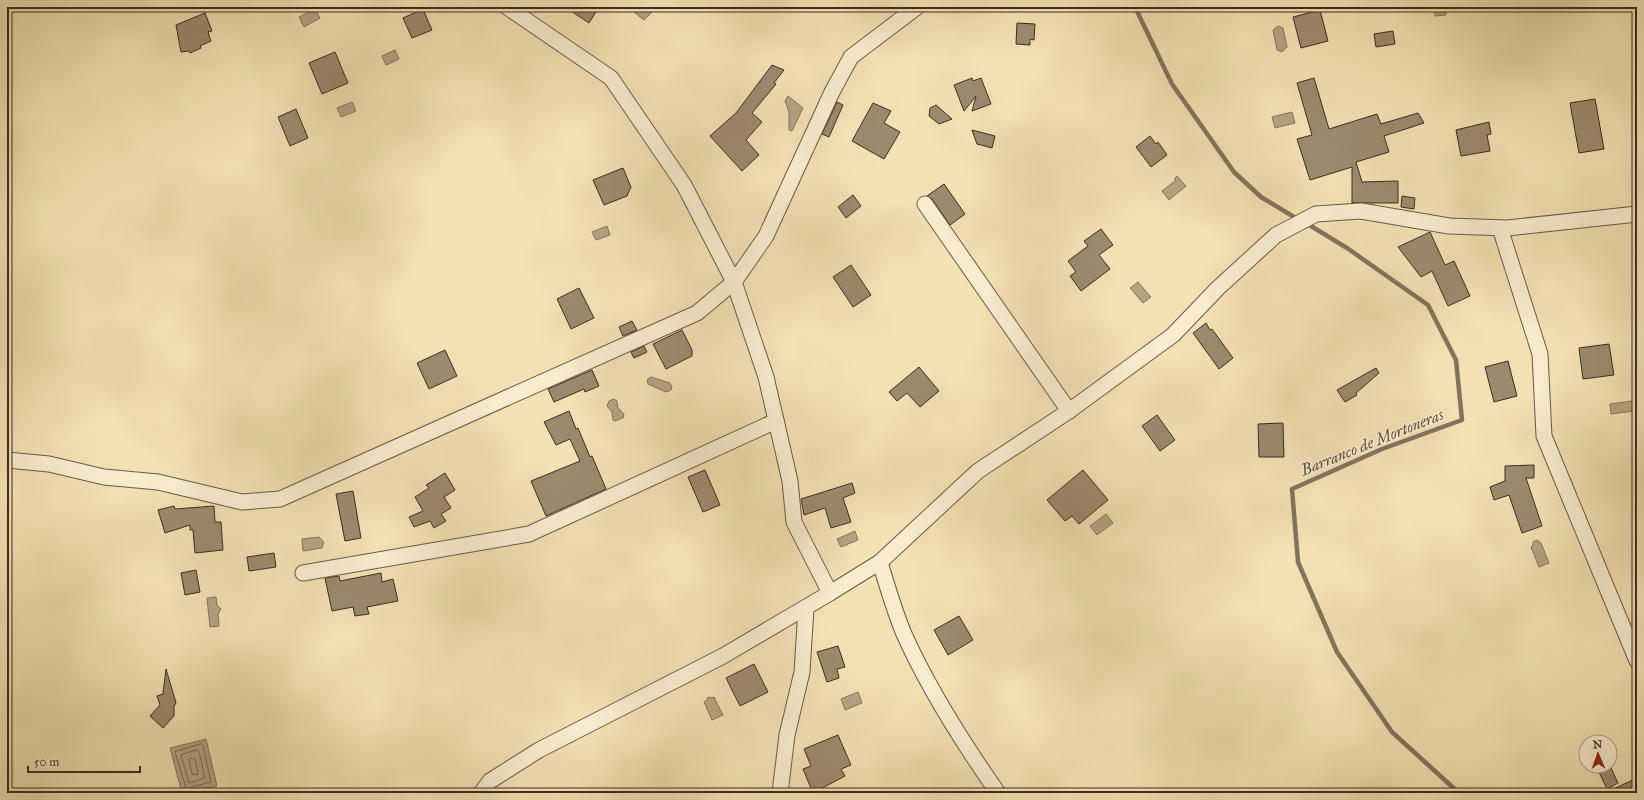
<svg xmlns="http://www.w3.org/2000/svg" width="1644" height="800" viewBox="0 0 1644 800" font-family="'IM FELL Great Primer',serif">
<rect width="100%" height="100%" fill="#f2e1b3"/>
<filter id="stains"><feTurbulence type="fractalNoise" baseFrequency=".005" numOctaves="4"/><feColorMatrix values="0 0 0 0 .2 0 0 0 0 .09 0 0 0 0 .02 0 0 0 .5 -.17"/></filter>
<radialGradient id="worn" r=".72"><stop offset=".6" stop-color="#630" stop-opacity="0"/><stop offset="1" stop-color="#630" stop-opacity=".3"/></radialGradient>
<!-- water -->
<g fill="#b4a382" stroke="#84735c">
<polygon points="639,7 657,7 644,20 634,12"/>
<polygon points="1435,7 1445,7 1446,15 1435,16"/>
<polygon points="315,9 320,18 304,27 299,17"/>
<polygon points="1278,26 1283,28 1287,47 1282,52 1277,50 1273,30"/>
<polygon points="395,50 399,59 386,65 382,56"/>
<polygon points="788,96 803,108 792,131 789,130 789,112 785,101"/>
<polygon points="352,102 356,111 341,117 337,108"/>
<polygon points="1292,112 1295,123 1275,128 1272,117"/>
<polygon points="1177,176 1186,186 1169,200 1162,191 1175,181 1175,178"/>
<polygon points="607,226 610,235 596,240 592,232"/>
<polygon points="1138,282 1151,297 1143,303 1130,288"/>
<polygon points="651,377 670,383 672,387 671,390 666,392 648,384 647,380"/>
<polygon points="614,399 617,401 618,408 624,414 623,418 615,421 613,420 612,412 607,406 609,401"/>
<polygon points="1632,401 1634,411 1611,414 1610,404"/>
<polygon points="1106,514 1113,523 1097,535 1090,526"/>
<polygon points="855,531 858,540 841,547 837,539"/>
<polygon points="319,537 324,542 322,548 303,551 302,539"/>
<polygon points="1537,540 1541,543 1549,563 1539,567 1531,547 1533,545 1533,542"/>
<polygon points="216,597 217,605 221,609 218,614 219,626 210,627 207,598"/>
<polygon points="858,692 862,703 845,710 841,699"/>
<polygon points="708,697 711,698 714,697 723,715 712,720 704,702 707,700"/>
<polygon points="206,739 217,786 182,793 170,748"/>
</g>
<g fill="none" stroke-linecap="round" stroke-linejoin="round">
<!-- shore -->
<g stroke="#786852" stroke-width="1">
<polygon points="201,744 203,746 211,782 192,787 187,791 175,752"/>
<polygon points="197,750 199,752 205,778 189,783 181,755"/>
<polygon points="190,758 195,759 198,773 197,775 192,774 189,760"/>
</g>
<!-- stream -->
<g stroke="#84735c" stroke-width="4.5">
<polyline points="1135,7 1172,84 1234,172 1261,197 1299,220"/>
<polyline points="1306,223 1347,248 1428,305 1456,360 1462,420 1382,449 1292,489 1298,562 1337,652 1392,732 1459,793"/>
</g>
</g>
<!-- building -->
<g fill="#9b8a6d" stroke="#3d2c22">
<polygon points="565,7 599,7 589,23"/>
<polygon points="423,9 432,30 412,38 403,18"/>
<polygon points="1320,10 1328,41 1301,48 1293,17"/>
<polygon points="205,13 212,31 208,32 211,41 200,46 201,48 190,53 189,51 181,52 176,25"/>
<polygon points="1017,23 1035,24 1034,40 1030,39 1030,45 1016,44"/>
<polygon points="1393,31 1395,44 1376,47 1374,34"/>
<polygon points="335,52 348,83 322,94 309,63"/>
<polygon points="772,65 784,70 774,83 776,84 752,113 762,122 746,140 759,155 742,171 710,136 736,113"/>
<polygon points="972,78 973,81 981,78 991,104 972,111 976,96 964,111 954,85"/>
<polygon points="1314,78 1329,129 1377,114 1381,124 1418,113 1424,123 1384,136 1389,152 1356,162 1362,182 1398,181 1398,203 1352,203 1352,167 1310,180 1297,139 1312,135 1297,83"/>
<polygon points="1595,99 1604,149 1579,153 1570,103"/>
<polygon points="837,102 843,105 829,137 822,134"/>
<polygon points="873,103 891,111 884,123 900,132 884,159 852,141"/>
<polygon points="936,105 952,119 939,124 929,116 930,108"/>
<polygon points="296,109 308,138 290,146 278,117"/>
<polygon points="1489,122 1491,134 1487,135 1490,151 1461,156 1456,130"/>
<polygon points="972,130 995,136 992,148 977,144"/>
<polygon points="1150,136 1156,144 1158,142 1167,155 1151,167 1136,147"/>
<polygon points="623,168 631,187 627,196 604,205 593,180"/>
<polygon points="944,184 965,214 950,225 932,199 927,196"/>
<polygon points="853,195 861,206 846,218 838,207"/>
<polygon points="1402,196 1415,198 1414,209 1401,207"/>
<polygon points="1101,229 1113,245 1099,255 1110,269 1081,291 1070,276 1076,272 1068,261 1088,246 1084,241"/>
<polygon points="1430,232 1445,265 1454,261 1470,296 1448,306 1432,271 1421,277 1398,247"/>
<polygon points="851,265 871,295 853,307 833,277"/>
<polygon points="579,288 594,318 571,329 557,299"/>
<polygon points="632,321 637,330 623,336 619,327"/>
<polygon points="1206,323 1210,330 1212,329 1233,358 1219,369 1193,333"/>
<polygon points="682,330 692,350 692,356 666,369 653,344"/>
<polygon points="1609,344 1614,375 1583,379 1579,348"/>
<polygon points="644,346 647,352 634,358 631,352"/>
<polygon points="445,350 457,376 429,389 417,363"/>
<polygon points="1508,361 1517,396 1494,402 1485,367"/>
<polygon points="919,367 939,391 920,407 907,393 897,401 889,392"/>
<polygon points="1376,368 1379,373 1356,393 1357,395 1345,402 1337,390"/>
<polygon points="592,370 599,386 585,392 584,389 554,402 548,389"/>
<polygon points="569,411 576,429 578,428 590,457 592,456 606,489 546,516 531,481 580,461 570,439 556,445 544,422"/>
<polygon points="1157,415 1175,440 1160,451 1142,426"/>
<polygon points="1283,423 1284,457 1259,457 1258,424"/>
<polygon points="1534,465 1534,478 1526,478 1542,526 1522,533 1509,495 1494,500 1490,487 1505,481 1505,466"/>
<polygon points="705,470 720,505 703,512 688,477"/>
<polygon points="1083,470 1108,500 1079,524 1072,516 1065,521 1047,500"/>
<polygon points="445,473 455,490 444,497 451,508 441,514 446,521 434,528 430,521 414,527 409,517 423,511 415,497 429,488 426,485"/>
<polygon points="852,483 855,493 843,498 851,522 831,528 825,508 804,515 801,499"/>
<polygon points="353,491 361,538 345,541 336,494"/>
<polygon points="174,506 175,509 214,506 215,522 221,522 223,550 195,553 193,530 190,530 190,525 165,533 158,510"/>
<polygon points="274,553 276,567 249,571 247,557"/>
<polygon points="196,570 200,592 185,595 181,573"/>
<polygon points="381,573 382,582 393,579 398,601 367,607 369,614 355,616 353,607 332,611 325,578 339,576 340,581"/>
<polygon points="959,616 973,640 948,655 934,630"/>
<polygon points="838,646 845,667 837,669 839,678 827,682 817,652"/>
<polygon points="754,664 768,692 740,706 726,678"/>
<polygon points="166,669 176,703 174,706 174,716 163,728 150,716 160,705 157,696 163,694"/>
<polygon points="838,735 851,765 841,769 845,776 813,793 803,769 811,766 804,749"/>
<polygon points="1596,766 1610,766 1618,783 1607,789"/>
<polygon points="1637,778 1637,793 1605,793"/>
</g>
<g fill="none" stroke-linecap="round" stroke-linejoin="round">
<!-- minor casing -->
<g stroke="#6a5946" stroke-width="17">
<g id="minor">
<polyline points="507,7 611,78 684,185 734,282 766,377 790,481 794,522 830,593"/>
<polyline points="925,204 1069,411"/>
<polyline points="1500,228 1540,354 1544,436 1637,661"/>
<polyline points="7,460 49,464 104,477 158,482 242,502 280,499 697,313 734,282 766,236 832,92 851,57 917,7"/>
<path d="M880 562C887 586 894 610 904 634 929 690 963 743 998 793"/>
<polyline points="303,573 529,534 776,421"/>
<polyline points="481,793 490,781 539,750 723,656 830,593 880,562 978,471 1069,411 1173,335 1218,288 1276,235 1316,214 1361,211 1449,226 1507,228 1637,214"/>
<polyline points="780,793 787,735 802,672 806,608"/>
</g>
</g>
<!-- minor -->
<use href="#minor" stroke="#f7ecce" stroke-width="15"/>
</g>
<g text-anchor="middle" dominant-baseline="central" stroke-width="3" stroke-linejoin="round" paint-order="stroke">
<!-- water labels -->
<g font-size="16" font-style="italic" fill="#61503f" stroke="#f7ecce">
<text transform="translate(1372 442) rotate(-22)">Barranco de Mortoneras</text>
</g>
</g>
<!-- margin -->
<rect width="1644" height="800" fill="none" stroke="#f2e1b3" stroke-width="24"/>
<rect x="8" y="8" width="1628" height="784" fill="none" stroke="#3d2c22" stroke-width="2"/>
<rect x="12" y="12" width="1620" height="776" fill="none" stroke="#3d2c22"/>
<!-- north arrow -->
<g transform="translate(1598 754) rotate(358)"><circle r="19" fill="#f7ecce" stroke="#ad9f89"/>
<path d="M0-3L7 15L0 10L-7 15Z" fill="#8f2418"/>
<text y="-6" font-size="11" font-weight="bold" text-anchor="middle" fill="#3d2c22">N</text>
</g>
<!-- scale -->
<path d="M28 766v6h112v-6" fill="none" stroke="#3d2c22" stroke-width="2"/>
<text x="34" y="766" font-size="12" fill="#3d2c22" stroke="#f7ecce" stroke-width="3" paint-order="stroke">50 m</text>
<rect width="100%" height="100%" filter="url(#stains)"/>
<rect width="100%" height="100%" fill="url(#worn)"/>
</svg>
